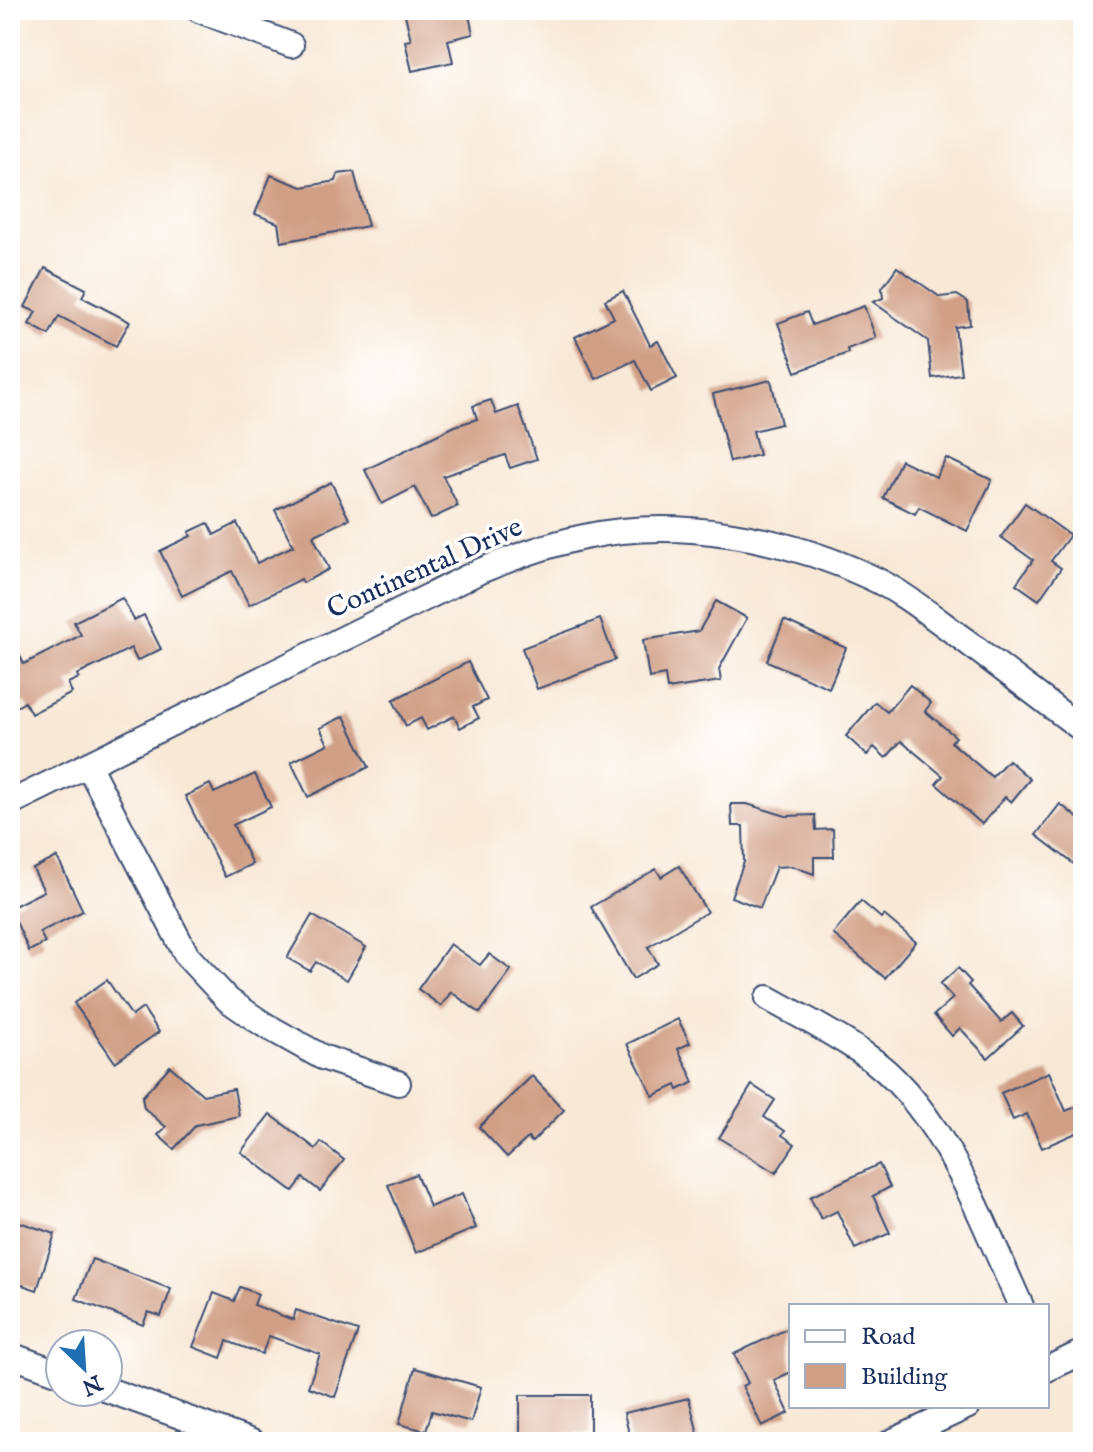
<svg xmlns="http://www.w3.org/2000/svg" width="1093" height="1452" viewBox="0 0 1093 1452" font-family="'IM FELL English',serif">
<rect width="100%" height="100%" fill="#fff"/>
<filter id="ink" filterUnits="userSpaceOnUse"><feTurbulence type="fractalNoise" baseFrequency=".0125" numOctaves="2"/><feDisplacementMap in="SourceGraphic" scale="16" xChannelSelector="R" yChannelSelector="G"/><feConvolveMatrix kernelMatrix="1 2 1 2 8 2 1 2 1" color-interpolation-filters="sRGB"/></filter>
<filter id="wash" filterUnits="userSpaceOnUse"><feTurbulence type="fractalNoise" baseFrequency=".006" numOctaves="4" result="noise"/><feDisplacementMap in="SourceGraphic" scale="32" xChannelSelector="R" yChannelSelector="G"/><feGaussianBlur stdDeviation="1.8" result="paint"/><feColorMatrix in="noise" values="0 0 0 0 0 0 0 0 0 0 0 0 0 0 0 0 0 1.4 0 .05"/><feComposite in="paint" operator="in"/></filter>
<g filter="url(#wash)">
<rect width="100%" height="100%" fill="#f8e8d6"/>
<g id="blocks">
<!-- building -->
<g fill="#d09f85">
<polygon points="404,10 468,10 473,34 448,40 453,62 412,71 405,41 411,40"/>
<polygon points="354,172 368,226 281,242 278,223 255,214 271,175 302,187 336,181 338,174"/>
<polygon points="897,267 940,297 957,295 968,302 970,325 955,327 961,374 932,378 928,341 873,302 883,298 882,288"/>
<polygon points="45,268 86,289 82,297 130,322 116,346 59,316 49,335 29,324 36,312 25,307"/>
<polygon points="623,291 650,345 658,341 677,378 651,391 635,360 596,379 575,337 614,318 605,300"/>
<polygon points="864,306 876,338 847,349 848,353 796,372 778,323 807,312 812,325"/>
<polygon points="771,380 781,424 753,431 759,455 730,462 713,394"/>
<polygon points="491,400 496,414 518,406 537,459 510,468 505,455 443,476 458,506 431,519 415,487 382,504 365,470 455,426 477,419 473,406"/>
<polygon points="946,458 992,480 967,531 919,507 915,514 883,498 901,460 936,477"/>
<polygon points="331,482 349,519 313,536 329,569 303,583 301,579 249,605 232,571 182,596 160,551 191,536 189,532 208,523 214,535 237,523 257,563 293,546 275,510"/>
<polygon points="1025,503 1070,535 1051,561 1061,568 1039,600 1016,584 1033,560 1001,537"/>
<polygon points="122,598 134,620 144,615 161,649 137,661 131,648 77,675 79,678 68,683 72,693 31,714 25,702 15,708 10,697 10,636 24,664 81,635 74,622"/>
<polygon points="716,601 747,618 719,669 721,681 667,689 665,675 649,678 643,640 699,631"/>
<polygon points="600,619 615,660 537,689 522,648"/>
<polygon points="784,620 846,648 829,688 767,661"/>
<polygon points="468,662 487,700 473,707 479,718 460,728 454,716 427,730 421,718 406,726 393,700"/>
<polygon points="910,685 931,703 925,711 956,737 951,742 992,777 1008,760 1030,779 1011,802 1005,797 982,824 936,784 943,776 901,741 886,758 874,747 867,755 846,736 875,702 887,712"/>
<polygon points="344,716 369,767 308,797 291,762 328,744 320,728"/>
<polygon points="255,774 271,807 233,825 252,864 225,877 185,796 210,784 214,793"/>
<polygon points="731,804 747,804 786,816 815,815 816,830 833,829 834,857 814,857 814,874 792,866 776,867 760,908 731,897 744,862 743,826 732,826"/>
<polygon points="1060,804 1083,822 1083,871 1036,835"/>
<polygon points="57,857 83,911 40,932 45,943 29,951 10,908 44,891 33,869"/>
<polygon points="679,866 707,912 648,947 658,964 633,979 591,907 656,869 661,877"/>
<polygon points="861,901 881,918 884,915 916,942 885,978 833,934"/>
<polygon points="312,915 366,947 347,980 316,962 310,971 287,958"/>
<polygon points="450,944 480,965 489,954 511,970 480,1013 451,992 441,1006 418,989"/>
<polygon points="958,968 971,982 968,985 1001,1022 1012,1013 1023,1026 988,1058 960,1028 952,1036 934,1015 953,998 940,984"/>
<polygon points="107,980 132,1016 143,1008 159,1032 115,1062 74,1003"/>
<polygon points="678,1019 690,1043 678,1049 694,1082 678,1090 676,1085 653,1096 627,1044"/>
<polygon points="170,1066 203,1095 234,1089 239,1116 196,1125 174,1149 158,1135 166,1127 144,1108 142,1097"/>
<polygon points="1049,1072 1066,1111 1083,1104 1083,1130 1042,1148 1027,1114 1013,1120 1001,1093"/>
<polygon points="532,1076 564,1110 532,1142 528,1138 507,1157 479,1127"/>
<polygon points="752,1085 775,1100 764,1117 785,1131 782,1135 795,1144 776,1173 719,1138"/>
<polygon points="270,1114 316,1149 321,1142 344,1160 320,1191 303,1178 293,1191 241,1152"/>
<polygon points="879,1164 890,1187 873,1196 890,1233 855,1249 837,1211 821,1219 810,1197"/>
<polygon points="416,1174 430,1207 462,1194 476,1228 416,1253 388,1185"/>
<polygon points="10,1219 55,1234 37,1290 10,1281 17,1262 10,1259"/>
<polygon points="92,1259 171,1289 161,1316 148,1312 143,1325 76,1299"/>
<polygon points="240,1287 258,1294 254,1305 293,1320 296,1310 358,1331 335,1397 308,1387 320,1354 269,1336 262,1354 227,1341 221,1358 193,1347 214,1293 234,1301"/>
<polygon points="791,1327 791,1372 774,1380 789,1413 762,1426 742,1386 748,1383 734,1354"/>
<polygon points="415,1368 481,1387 471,1422 432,1411 426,1431 399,1424"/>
<polygon points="520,1395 590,1395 590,1434 547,1434 547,1442 520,1442"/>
<polygon points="689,1398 700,1442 631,1442 624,1413"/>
</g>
</g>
</g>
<g filter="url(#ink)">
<use href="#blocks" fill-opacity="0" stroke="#3c4b70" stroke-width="2"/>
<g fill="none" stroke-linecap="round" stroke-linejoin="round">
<!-- minor casing -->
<g stroke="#3c4b70" stroke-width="28">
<g id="minor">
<polyline points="199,10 291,45"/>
<polyline points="88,765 187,956 228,1000 263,1024 322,1057 398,1083"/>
<path d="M10 803 480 571C514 557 549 544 584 537 678 517 784 537 870 577 905 593 935 619 966 641 1005 671 1044 700 1083 730"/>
<path d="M768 998C800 1016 834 1033 864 1054 943 1107 982 1222 1021 1306"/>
<polyline points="10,1355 60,1373"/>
<polyline points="1047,1369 1083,1352"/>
<polyline points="108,1390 252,1442"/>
<polyline points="891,1442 968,1406"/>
</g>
</g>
<!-- minor -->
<use href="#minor" stroke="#fff" stroke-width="24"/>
</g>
</g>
<g text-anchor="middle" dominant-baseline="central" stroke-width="7" stroke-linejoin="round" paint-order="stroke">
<!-- street labels -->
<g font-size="28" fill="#1b2f5e" stroke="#fff">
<text transform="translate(425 569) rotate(-24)">Continental Drive</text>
</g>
</g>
<!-- margin -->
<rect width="1093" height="1452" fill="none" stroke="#fff" stroke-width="40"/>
<!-- legend -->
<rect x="789" y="1304" width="260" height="104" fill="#ffffff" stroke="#a4acbf" stroke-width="2"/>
<rect x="805" y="1330" width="40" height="12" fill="#ffffff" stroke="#a4acbf" stroke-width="2"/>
<text x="861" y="1344" font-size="24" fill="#1b2f5e">Road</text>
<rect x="805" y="1364" width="40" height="24" fill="#d09f85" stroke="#a4acbf" stroke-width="2"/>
<text x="861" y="1384" font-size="24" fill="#1b2f5e">Building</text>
<!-- north arrow -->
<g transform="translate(84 1368) rotate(155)"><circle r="38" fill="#ffffff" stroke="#a4acbf" stroke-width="2"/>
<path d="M0-6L14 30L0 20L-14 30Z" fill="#1f6fb2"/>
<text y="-12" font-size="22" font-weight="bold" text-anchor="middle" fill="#1b2f5e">N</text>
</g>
</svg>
